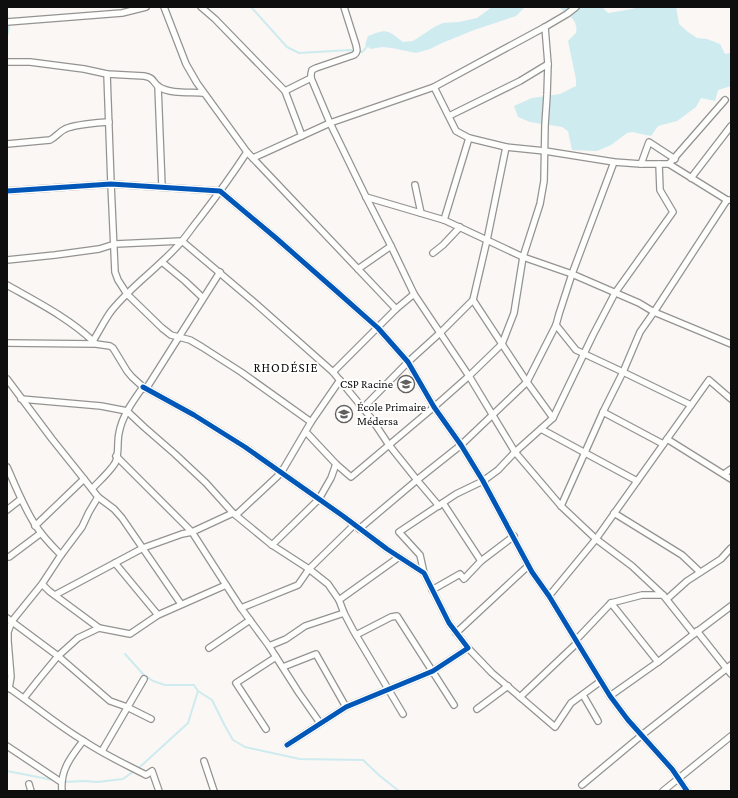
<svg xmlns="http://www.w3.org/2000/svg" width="738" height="798" viewBox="0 0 738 798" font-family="'Crimson Pro',serif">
<rect width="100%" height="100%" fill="#faf7f4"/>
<!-- water -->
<g fill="#ceebf0">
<path d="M492 7H525L516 16 474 30 442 43 430 49 416 53 392 48 382 47 371 49 365 45 368 36C388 28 387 30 403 42L413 41 436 26 443 23 459 22 477 18Z"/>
<path d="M559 7H602L608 13 632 9 639 7H676L679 24 688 32 697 38 707 39 720 44 725 54 731 53V86L718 90 715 101 701 98 696 107 677 121 658 126 651 136 632 132 627 133 611 145 597 151 572 150 568 131 562 127 530 122 518 117 514 106 532 98 560 94 576 86V79L568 41 576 33C576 31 577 29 576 26 575 18 565 12 559 7Z"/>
</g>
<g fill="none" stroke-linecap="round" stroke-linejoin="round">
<!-- stream -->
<g stroke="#ceebf0" stroke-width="2">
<polyline points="251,7 287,47 299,53 350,50 362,52 364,50 369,44"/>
<polyline points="7,13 9,28 7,36"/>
<polyline points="125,654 143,674 153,681 165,685 194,685 198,691 212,700 225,726 233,740 245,747 300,759 363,760 380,776 399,791"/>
<polyline points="7,771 53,780"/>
<polyline points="63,782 85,781 97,782 123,779 141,766 188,723 198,691"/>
</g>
<!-- minor casing -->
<g stroke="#949392" stroke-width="8">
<g id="minor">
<polyline points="164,7 186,64 197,83 247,152 396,309"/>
<polyline points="201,7 215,19 285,91 302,136"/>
<path d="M344 7 356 45C357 50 358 52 354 55L316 68 312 70 311 74V78L330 123 366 197 391 246 358 269"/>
<polyline points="7,22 122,13 146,7"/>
<path d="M7 62H30L84 69 107 74 144 76C155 78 152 82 159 87 171 94 189 92 203 93"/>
<polyline points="107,74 111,184 115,272 118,280 127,294 162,328 171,335 190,340 202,347 241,372 311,422"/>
<polyline points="158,86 162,187"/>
<polyline points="434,87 456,131 469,138 506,147 545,151 614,162 641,164 669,164 727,200 731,200"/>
<polyline points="285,91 311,78"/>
<polyline points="449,116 520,81 548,64"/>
<path d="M7 144 50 140C56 137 59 132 65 129 76 124 96 123 109 122"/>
<polyline points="253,158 330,123 434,87 545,27 567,14 576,7"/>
<polyline points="641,164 649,142 675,159"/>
<polyline points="669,164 725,100"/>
<polyline points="691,178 731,126"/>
<polyline points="415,185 421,213"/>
<polyline points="7,191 111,184 220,191 276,238 334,289 378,328 408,362 434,407 461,445 483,481 532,572 549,596 594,670 610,696 628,720 672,769 687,791"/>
<polyline points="366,197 444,220 523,257 572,274 639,303 654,312 731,344"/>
<polyline points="444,220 469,138"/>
<polyline points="391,246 414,294 469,376 515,452 553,418 527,382 473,300"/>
<polyline points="433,253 443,245 460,227"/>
<polyline points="7,260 55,255 99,249 115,244 182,241 254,302 333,372 371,418 389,445 417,480 439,506"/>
<polyline points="162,262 185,281 203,298"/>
<path d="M7 285C37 302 69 318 94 342"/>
<polyline points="556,325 576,350 623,372 691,405"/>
<path d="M93 341C100 330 105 319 112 310 133 284 161 266 182 241 188 234 193 226 199 219 216 197 232 175 247 152"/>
<path d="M7 343 96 344 110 346 113 348 127 371 132 377 143 387C133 401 122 416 119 433 117 442 119 452 116 461 113 469 98 482 92 489"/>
<polyline points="333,372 396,309 414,294"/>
<polyline points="7,379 52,439 84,479 98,497 114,509 122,518 181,604"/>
<polyline points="143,387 194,415 245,447 343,516 387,549 424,573 449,623 468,648 433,671 346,707 287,745"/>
<polyline points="146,389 220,272"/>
<polyline points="21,399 101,406 127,411 144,427 175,454 206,483 233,513 272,545 309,569 328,584 339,600 344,613 353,630 403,714"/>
<polyline points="363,408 408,362 441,332 473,300 487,240 506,147"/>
<polyline points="603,412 663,444"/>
<polyline points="553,418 593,335 615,293 673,212 660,190 659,164"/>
<polyline points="541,429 637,481"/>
<polyline points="306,432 336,464 351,477 434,407 469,376 502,344 514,313 523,257 540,204 544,181 545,125 547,95 548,64 545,27"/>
<polyline points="667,439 731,479"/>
<polyline points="116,456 192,532 226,585 241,608 269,646 299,693 320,723"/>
<path d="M7 467C16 487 24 508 36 526 43 537 52 546 61 555"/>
<polyline points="724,474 731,469"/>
<polyline points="443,503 481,561"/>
<polyline points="561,506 603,412 623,372 640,332 654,312 727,200"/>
<polyline points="7,510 21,499"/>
<polyline points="614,513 682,555 700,572"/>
<polyline points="236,515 281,473 311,422 340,380"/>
<polyline points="35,526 84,479"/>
<polyline points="359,529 417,480 461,445 527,382 556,325 559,314 572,274 614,162"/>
<polyline points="272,545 319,499 331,478 336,464"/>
<polyline points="7,557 9,557 41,533"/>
<polyline points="115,563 158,615"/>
<polyline points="424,573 420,555 399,532 456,494 483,481 498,470 515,452 561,506 596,539 632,566 663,595 694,634"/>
<polyline points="42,584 49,591 99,628 130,634 158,615 226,585"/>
<polyline points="432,590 460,574 464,579 481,561 514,536"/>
<polyline points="55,595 143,548 182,534 192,532 233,513"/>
<polyline points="549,596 596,539 709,380 731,399"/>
<polyline points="667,599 687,581 721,559 731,548"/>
<polyline points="339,600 399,557"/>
<polyline points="611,603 658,662"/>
<polyline points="241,608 298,585 309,569 354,525"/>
<polyline points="7,618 58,656 110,701 127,707 151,719"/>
<polyline points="697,631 731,674"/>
<polyline points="456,633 528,566"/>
<polyline points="356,635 391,617 397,616 454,705"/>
<polyline points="576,640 611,603 642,595 663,595"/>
<polyline points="269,646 286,639 305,626 344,613"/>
<polyline points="209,648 250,620"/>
<polyline points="468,648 492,673 555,727 571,703 601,681"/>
<polyline points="283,667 316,654 346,707"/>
<path d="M9 688C34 705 57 725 84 741 103 754 125 764 146 775L152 771 159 791"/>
<polyline points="7,689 9,688 11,677 8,641 8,632 12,621 42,584 61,555 82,527 89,512 98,497"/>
<polyline points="583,695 598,721"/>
<polyline points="610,696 658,662 694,634 731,606"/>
<polyline points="520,697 577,643"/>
<polyline points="24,698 39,679 58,656 78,638 99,628"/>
<polyline points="477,709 508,686"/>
<polyline points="266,729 236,683 276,657"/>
<polyline points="7,746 61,782"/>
<polyline points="102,751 144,679"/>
<polyline points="204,761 214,791"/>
<polyline points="29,784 31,791"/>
<polyline points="582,785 642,735 731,665"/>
<path d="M62 791C60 770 71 757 83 741"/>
<polyline points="663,791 731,736"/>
</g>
</g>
<!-- minor -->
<use href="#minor" stroke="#fefefd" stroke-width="5.5"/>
<!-- cycleway casing -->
<g stroke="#fff" stroke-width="8">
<g id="cycleway">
<polyline points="7,191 111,184 220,191 276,238 334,289 378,328 408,362 434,407 461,445 483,481 532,572 549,596 594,670 610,696 628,720 672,769 687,791"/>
<polyline points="143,387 194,415 245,447 343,516 387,549 424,573 449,623 468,648 433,671 346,707 287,745"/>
</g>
</g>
<!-- cycleway -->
<use href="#cycleway" stroke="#0057b8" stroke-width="5"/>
</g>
<!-- icons -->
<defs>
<g id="school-ring" transform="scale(0.9)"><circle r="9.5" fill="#fff" stroke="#61605e" stroke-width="1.5"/><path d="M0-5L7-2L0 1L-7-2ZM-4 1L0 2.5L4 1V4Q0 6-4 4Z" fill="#61605e"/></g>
</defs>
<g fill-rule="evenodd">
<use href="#school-ring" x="406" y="384"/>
<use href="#school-ring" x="344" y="414"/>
</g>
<g text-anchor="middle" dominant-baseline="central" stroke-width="4" stroke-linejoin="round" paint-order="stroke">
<!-- poi labels -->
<g font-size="12" fill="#0e0e0e" stroke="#fff" text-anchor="end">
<text x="393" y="384">CSP Racine</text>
<text x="357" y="407" text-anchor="start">École Primaire<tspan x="357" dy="14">Médersa</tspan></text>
</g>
<!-- neighbourhood labels -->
<g font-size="13" letter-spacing="1" fill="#0e0e0e" stroke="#fff">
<text x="286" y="367">RHODÉSIE</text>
</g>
</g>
<!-- border -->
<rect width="738" height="798" fill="none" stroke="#0e0e0e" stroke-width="16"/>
</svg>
